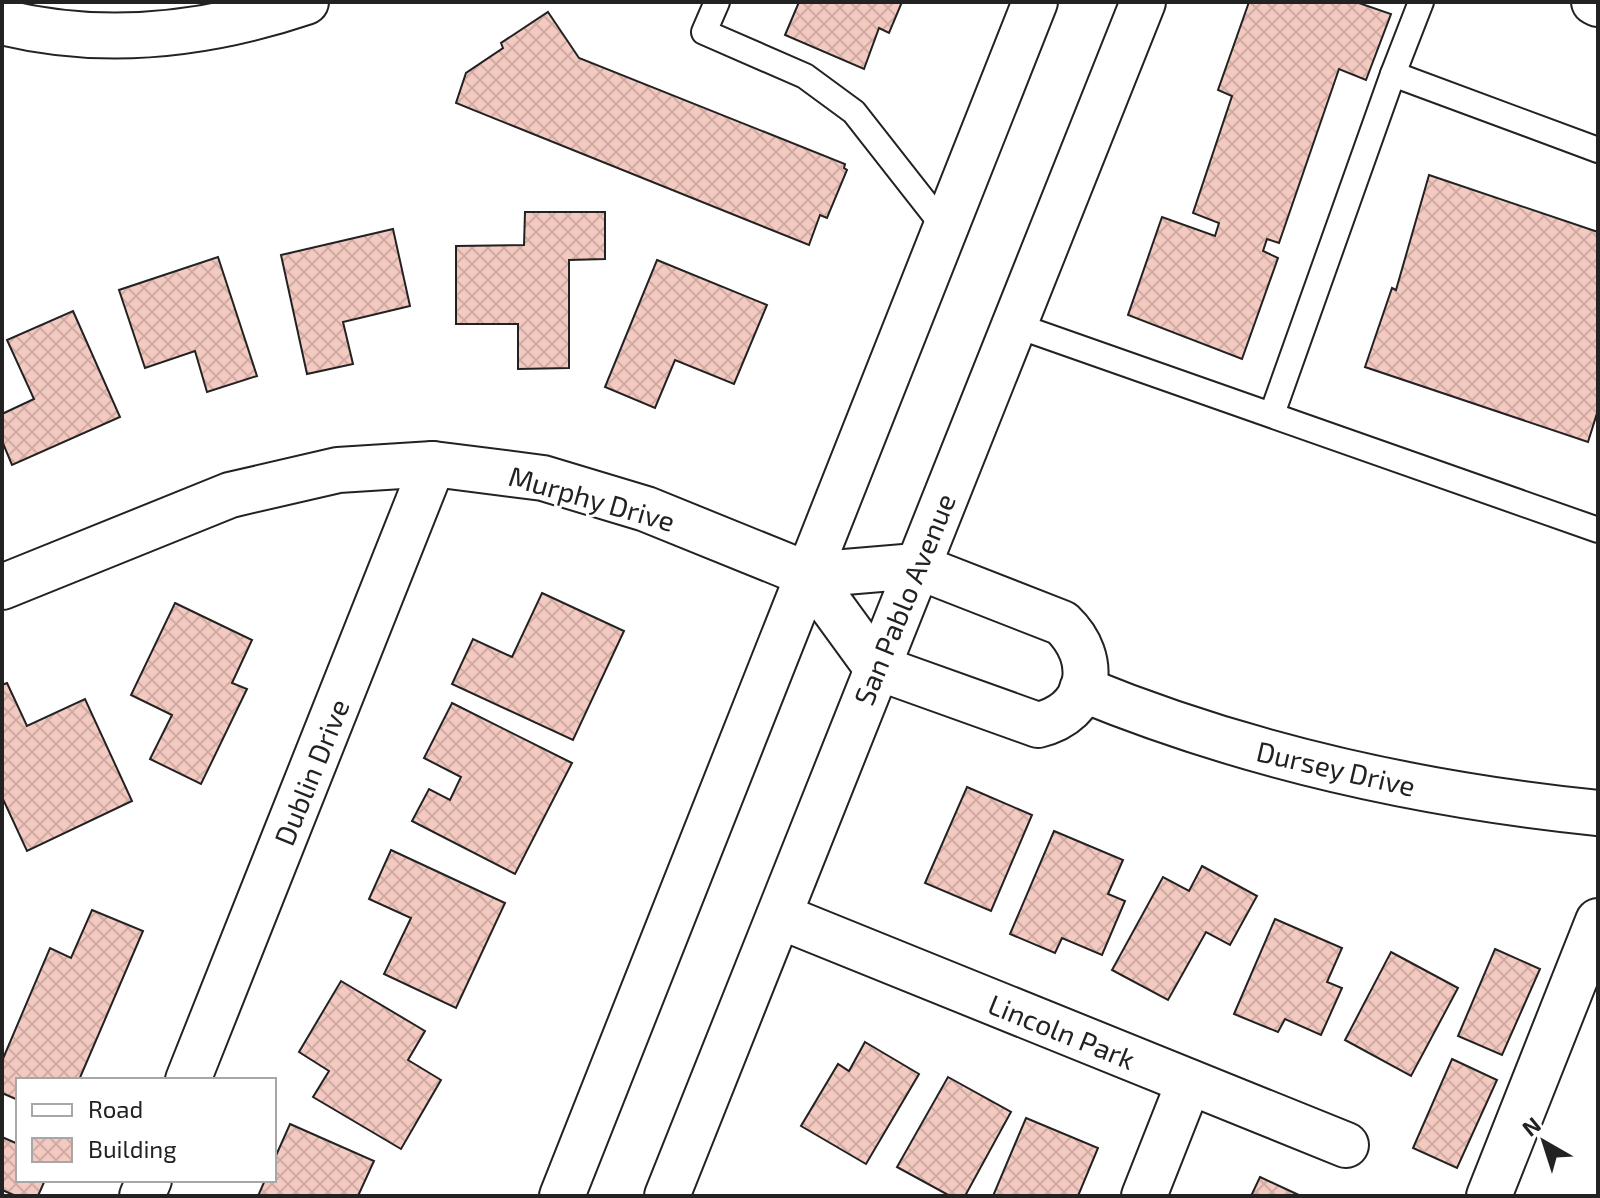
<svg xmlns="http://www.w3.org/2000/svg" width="1600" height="1198" viewBox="0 0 1600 1198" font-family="'Exo 2',sans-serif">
<defs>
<pattern id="building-cross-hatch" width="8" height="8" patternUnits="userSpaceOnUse" patternTransform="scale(2)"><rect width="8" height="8" fill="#f3c9c0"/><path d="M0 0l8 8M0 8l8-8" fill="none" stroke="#d0aca5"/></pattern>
</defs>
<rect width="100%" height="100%" fill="#fff"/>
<!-- building -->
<g fill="url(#building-cross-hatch)" stroke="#222" stroke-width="2">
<polygon points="799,2 902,2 889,33 879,28 864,69 785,35"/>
<polygon points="1249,2 1356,2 1391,14 1366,80 1339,69 1279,243 1267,239 1263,251 1278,258 1242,359 1128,315 1162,217 1215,236 1219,223 1193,213 1232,96 1218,90"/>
<polygon points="548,12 579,58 845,164 844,168 847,170 827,218 820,215 809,245 456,103 466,73 503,48 501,43"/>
<polygon points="1429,175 1598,232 1598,410 1588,442 1365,367 1392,288 1396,290"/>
<polygon points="525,212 605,212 605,259 569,260 569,368 518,369 518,324 456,324 456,246 524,245"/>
<polygon points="393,229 410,306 343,322 353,364 307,374 281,255"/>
<polygon points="218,257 257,376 207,392 195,351 145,368 119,290"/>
<polygon points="657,260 767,305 734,384 675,360 655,408 605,387"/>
<polygon points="73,311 120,417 12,465 2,441 2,414 34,399 7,340"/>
<polygon points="542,593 624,631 573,740 452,684 473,639 512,657"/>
<polygon points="175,603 252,640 232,683 247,689 201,784 150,759 172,715 131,695"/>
<polygon points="7,683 27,726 85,699 132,801 27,851 2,797 2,685"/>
<polygon points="452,703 572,763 515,874 412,821 429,789 450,800 461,777 424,758"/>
<polygon points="967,787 1032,815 991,911 925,883"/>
<polygon points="1054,831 1123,860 1108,894 1125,901 1102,955 1062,938 1055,953 1010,934"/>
<polygon points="391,850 505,903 456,1008 384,974 411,918 369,899"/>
<polygon points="1202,866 1257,896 1230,945 1206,932 1168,1000 1112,970 1163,877 1189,891"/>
<polygon points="92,910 143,931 79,1080 18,1080 18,1100 2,1093 2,1061 50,948 71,958"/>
<polygon points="1275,919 1342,948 1327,982 1342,988 1321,1035 1285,1019 1278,1032 1234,1014"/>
<polygon points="1495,949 1540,969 1502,1055 1458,1036"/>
<polygon points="1391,952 1458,988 1411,1076 1345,1040"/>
<polygon points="341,981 425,1031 408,1060 441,1080 401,1149 313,1097 329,1071 299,1052"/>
<polygon points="865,1042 919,1074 866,1164 801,1126 838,1064 849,1071"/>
<polygon points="1452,1059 1497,1080 1457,1168 1413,1148"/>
<polygon points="948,1077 1011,1112 965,1196 950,1196 897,1167"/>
<polygon points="1026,1118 1098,1148 1078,1196 993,1196"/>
<polygon points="290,1124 374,1161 358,1196 258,1196 265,1180 274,1180 274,1160"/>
<polygon points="2,1137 18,1144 18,1180 45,1180 38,1196 16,1196 2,1190"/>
<polygon points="1260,1177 1301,1196 1251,1196"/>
</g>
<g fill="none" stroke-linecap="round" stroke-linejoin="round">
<!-- lane casing -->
<g stroke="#222" stroke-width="28">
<g id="lane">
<polyline points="717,2 704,32 805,76 854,112 945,228"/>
<polyline points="1393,74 1421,2"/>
<polyline points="1015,325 1598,530"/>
<polyline points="1272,414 1393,74 1598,150"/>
</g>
</g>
<!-- street casing -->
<g stroke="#222" stroke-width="48">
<g id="street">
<polyline points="1594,2 1598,4"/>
<path d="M2 587 230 495 338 470 433 464 543 478 646 509 809 575 916 566 1062 623C1100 659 1092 712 1038 725L876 667 809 575"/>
<path d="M1082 689C1248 757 1421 795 1598 813"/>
<polyline points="779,916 1346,1145"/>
<polyline points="188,1080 433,464"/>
<polyline points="142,1196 149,1180"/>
<polyline points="1144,1196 1189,1082"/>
<polyline points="1489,1196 1598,921"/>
</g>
</g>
<!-- secondary casing -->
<g stroke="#222" stroke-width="48">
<path id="secondary" d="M2 22C103 47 208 35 306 2"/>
</g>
<!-- primary casing -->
<g stroke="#222" stroke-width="48">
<g id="primary">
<polyline points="562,1196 1035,2"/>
<polyline points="667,1196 1143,2"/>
</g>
</g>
<!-- lane -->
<use href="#lane" stroke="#fff" stroke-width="24"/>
<!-- street -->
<use href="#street" stroke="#fff" stroke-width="44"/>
<!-- secondary -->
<use href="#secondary" stroke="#fff" stroke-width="44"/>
<!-- primary -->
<use href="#primary" stroke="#fff" stroke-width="44"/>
</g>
<g text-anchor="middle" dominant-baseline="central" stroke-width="6" stroke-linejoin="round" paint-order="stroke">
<!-- street labels -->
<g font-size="28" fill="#222" stroke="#fff">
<text transform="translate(592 498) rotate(16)">Murphy Drive</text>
<text transform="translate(904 599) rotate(-68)">San Pablo Avenue</text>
<text transform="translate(1336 768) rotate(13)">Dursey Drive</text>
<text transform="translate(311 772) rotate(-68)">Dublin Drive</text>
<text transform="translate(1062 1031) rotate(22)">Lincoln Park</text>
</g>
</g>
<!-- border -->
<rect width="1600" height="1198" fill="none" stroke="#222222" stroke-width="8"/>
<!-- legend -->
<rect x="16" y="1078" width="260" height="104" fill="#ffffff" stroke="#a7a7a7" stroke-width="2"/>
<rect x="32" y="1104" width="40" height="12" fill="#ffffff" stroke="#a7a7a7" stroke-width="2"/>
<text x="88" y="1118" font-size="24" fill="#222222">Road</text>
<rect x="32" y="1138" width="40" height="24" fill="url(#building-cross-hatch)" stroke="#a7a7a7" stroke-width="2"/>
<text x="88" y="1158" font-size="24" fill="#222222">Building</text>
<!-- north arrow -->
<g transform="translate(1544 1142) rotate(321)" stroke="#ffffff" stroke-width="6" paint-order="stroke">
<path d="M0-6L14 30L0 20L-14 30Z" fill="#222222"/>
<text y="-12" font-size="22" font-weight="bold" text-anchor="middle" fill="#222222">N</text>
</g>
</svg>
